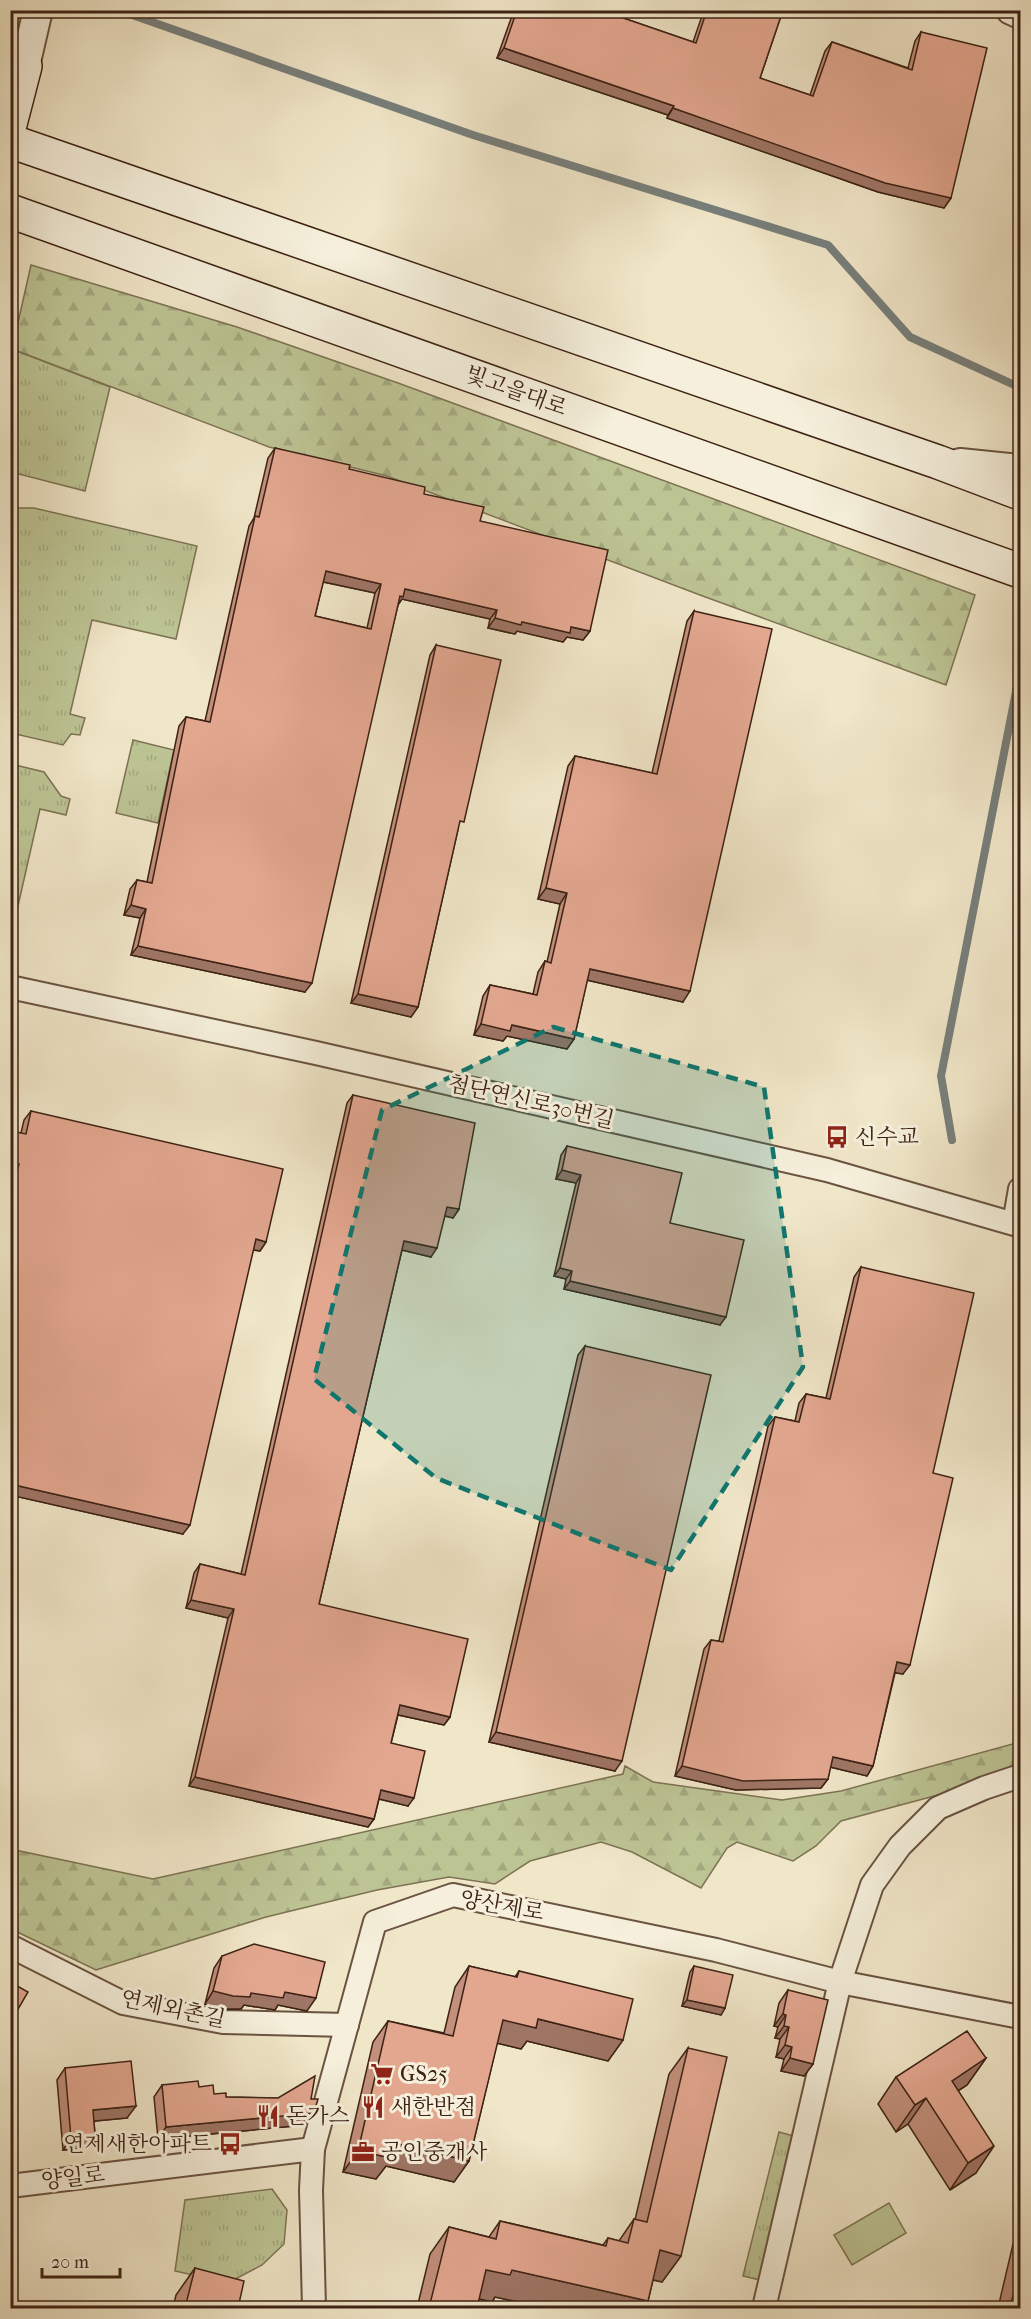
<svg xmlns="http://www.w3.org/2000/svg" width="1031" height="2319" viewBox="0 0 1031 2319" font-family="'IM FELL French Canon','Noto Serif KR',serif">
<defs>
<pattern id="grass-tufts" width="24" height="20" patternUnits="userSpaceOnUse" patternTransform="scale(1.5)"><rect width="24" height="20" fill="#bdc494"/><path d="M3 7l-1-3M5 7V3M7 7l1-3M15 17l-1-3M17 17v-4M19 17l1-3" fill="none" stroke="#a3a87f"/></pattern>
<pattern id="forest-firs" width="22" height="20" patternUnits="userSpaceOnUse" patternTransform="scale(1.5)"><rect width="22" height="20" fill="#bdc494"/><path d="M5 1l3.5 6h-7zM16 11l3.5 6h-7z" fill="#a3a87f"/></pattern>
</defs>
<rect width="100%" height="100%" fill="#f0e6c8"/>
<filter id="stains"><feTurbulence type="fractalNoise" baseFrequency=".00333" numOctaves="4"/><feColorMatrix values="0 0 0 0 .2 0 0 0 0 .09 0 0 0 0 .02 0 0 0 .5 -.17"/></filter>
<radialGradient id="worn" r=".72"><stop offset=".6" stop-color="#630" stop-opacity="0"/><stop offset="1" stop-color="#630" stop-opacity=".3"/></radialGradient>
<!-- grass -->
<g fill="url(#grass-tufts)" stroke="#7d7354" stroke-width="1.5">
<polygon points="12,349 110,387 85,491 11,472"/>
<polygon points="11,508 34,508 197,546 176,639 92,620 70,714 85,718 80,735 71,734 63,745 11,733"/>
<polygon points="133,740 174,750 158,823 116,813"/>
<polygon points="11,764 44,772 61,796 70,799 66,815 40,809 15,919 10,918"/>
<polygon points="779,2132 797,2137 760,2280 743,2276"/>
<polygon points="272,2189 287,2210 284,2244 262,2265 228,2283 175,2271 185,2200"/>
</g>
<!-- forest -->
<g fill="url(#forest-firs)" stroke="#7d7354" stroke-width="1.5">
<polygon points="31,265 237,327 398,383 975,595 946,685 700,595 387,476 269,447 12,349"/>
<polygon points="1020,1742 1020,1768 938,1795 841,1821 816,1846 793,1861 737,1842 727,1848 701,1888 632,1852 601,1842 530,1861 495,1884 449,1877 377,1890 266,1917 96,1970 11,1929 10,1849 153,1879 623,1774 625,1766 653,1782 782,1800 841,1791"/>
</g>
<!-- pitch -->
<polygon fill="#bdc494" stroke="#7d7354" stroke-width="1.5" points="889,2203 906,2233 852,2265 834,2235"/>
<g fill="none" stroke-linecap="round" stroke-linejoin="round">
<!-- stream -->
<g stroke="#777f7b" stroke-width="8">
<polyline points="118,10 473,135 828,245 910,337 1019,387 1020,395"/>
<polyline points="952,1140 941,1076 1020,671"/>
</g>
<!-- minor casing -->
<g stroke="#6a5341" stroke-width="26">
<g id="minor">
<polyline points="10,987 316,1053 827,1170 1014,1224 1020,1189"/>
<polyline points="10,1946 123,2003 223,2022 347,2025"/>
<polyline points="10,2186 313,2149"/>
<polyline points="314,2308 311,2190 313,2149 375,1922 453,1895 716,1950 840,1982 1020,2017"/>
<polyline points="764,2308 840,1982 872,1885 900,1846 938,1808 984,1788 1020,1776"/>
</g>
</g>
<!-- tertiary casing -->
<g stroke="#6a5341" stroke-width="32">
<g id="tertiary">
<polyline points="1011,10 1020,14"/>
<polyline points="25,66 38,10"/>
<polyline points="960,463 1020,469"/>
</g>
</g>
<!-- secondary casing -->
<g stroke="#3d2214" stroke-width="36">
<g id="secondary">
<polyline points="10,124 25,66"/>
<polyline points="10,141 938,462 1020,493"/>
<polyline points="10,211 1020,571"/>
</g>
</g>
<!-- minor -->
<use href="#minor" stroke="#f5efdb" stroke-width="22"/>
<!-- tertiary -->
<use href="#tertiary" stroke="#f5efdb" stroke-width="28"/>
<!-- secondary -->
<use href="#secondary" stroke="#f5efdb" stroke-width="33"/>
</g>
<!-- wall -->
<g fill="#c3907c" stroke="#3d2214" stroke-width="1.5" fill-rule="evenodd">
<polygon points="514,10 600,10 693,42 704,10 783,10 760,78 810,95 825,51 832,42 908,68 915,41 921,32 951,198 944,208 878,192 667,118 668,115 497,58"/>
<path d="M275 448 349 469 424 494 480 521 590 631 583 640 567 637 563 642 517 631 515 634 488 628 490 619 402 599 398 605 305 992 131 955 140 918 124 915 130 889 137 880 147 882 179 726 186 717 205 721 249 526 254 518 268 458ZM323 582 375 593 367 628 315 616Z"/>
<polygon points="694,611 683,1002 587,980 574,1039 567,1049 507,1036 503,1041 474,1035 483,996 490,985 533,994 538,972 545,961 547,962 560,904 538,899 568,766 575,756 652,773 687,621"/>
<polygon points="436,645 458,829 418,1007 411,1017 351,1003 430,655"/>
<polygon points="353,1095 459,1209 453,1218 445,1216 431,1257 402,1250 319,1604 450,1717 444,1725 398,1715 391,1743 408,1806 379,1799 374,1819 368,1827 189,1786 228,1618 186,1608 194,1573 200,1564 241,1574 347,1103"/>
<polygon points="31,1111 266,1242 260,1251 253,1250 183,1534 10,1495 10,1180 12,1173 10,1173 10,1131 21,1133 24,1120"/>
<polygon points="567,1146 670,1223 720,1325 564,1289 566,1279 554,1276 576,1183 556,1179 561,1155"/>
<polygon points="861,1267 933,1473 903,1674 895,1673 873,1766 867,1776 830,1767 828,1779 821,1788 736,1790 675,1776 704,1649 711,1640 719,1641 768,1426 775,1417 795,1421 799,1403 806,1394 826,1398 854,1277"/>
<polygon points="585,1346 615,1771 489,1742 578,1355"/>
<polygon points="222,1956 307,2011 278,2005 275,2010 244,2005 241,2009 224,2009 205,2004 214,1968"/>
<polygon points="469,1966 515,1977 519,1971 623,2040 608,2061 527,2041 521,2049 497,2043 469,2161 454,2182 386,2166 376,2179 343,2172 373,2042 388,2021 444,2033 455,1987"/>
<polygon points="694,1966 725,2008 721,2015 682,2006 690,1972"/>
<polygon points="788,1990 813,2064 804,2076 781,2071 784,2059 776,2057 780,2039 775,2038 778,2027 774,2026 779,2003"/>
<polygon points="688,2048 681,2256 662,2282 653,2280 648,2301 643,2308 545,2308 495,2297 492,2302 479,2299 477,2308 417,2308 430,2254 449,2227 489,2237 500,2221 603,2245 608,2238 619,2241 634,2219 635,2220 669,2074"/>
<polygon points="986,2058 967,2085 958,2091 976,2173 950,2190 908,2124 896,2132 878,2104 896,2077"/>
<polygon points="65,2068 127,2118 94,2121 95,2135 86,2148 63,2150 57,2080"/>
<polygon points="162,2085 226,2097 311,2099 314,2113 305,2125 158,2139 154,2097"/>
<polygon points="1020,2233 1020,2308 998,2308 1013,2244"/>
<polygon points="195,2268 238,2308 173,2308 176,2295"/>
</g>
<!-- shaded-wall -->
<g fill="#9f7565" stroke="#3d2214" stroke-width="1.5">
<polygon points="504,48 674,106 668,115 497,58"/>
<polygon points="673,108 951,198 944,208 878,192 667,118"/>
<polygon points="326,571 381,584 375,593 319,581"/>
<polygon points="405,589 497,610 490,619 402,599 397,606 393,606"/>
<polygon points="495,618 571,627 590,631 583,640 567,637 563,642 517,631 515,634 488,628"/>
<polygon points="546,888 567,893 560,904 538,899"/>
<polygon points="131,905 146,909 140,918 124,915"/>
<polygon points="138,946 312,983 305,992 131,955"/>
<polygon points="590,969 690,991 683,1002 582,979"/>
<polygon points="358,994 418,1007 411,1017 351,1003"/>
<polygon points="481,1024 512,1025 574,1039 567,1049 507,1036 503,1041 474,1035"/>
<polygon points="10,1162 19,1164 12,1173 10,1173"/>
<polygon points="562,1170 581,1175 576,1183 556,1179"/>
<polygon points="447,1207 459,1209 453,1218 441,1215"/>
<polygon points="256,1239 266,1242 260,1251 249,1249"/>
<polygon points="404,1241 437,1248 431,1257 398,1249"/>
<polygon points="560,1268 572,1271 566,1279 554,1276"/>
<polygon points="570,1281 726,1317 720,1325 564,1289"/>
<polygon points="10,1484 190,1525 183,1534 10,1495"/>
<polygon points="191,1600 234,1609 228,1618 186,1608"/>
<polygon points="897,1662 910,1665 903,1674 891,1672"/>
<polygon points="400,1705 450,1717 444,1725 394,1714"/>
<polygon points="496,1732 622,1761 615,1771 489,1742"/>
<polygon points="833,1757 873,1766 867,1776 826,1766"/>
<polygon points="682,1766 828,1779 821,1788 736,1790 675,1776"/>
<polygon points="195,1777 374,1819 368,1827 189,1786"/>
<polygon points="381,1790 414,1798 408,1806 375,1798"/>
<polygon points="213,1991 251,1993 285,1992 316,1998 307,2011 278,2005 275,2010 244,2005 241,2009 224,2009 205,2004"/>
<polygon points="687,2000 725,2008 721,2015 682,2006"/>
<polygon points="783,2014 786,2015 778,2027 774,2026"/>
<polygon points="538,2019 623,2040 608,2061 527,2041 521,2049 488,2041 503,2020"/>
<polygon points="784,2026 789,2027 780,2039 775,2038"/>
<polygon points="785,2045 792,2047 784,2059 776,2057"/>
<polygon points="790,2058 813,2064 804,2076 781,2071"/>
<polygon points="986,2058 967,2085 933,2107 952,2081"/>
<polygon points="926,2098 908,2124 896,2132 915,2105"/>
<polygon points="136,2106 127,2118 84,2122 93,2110"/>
<polygon points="314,2113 305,2125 158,2139 166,2127"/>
<polygon points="95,2135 86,2148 63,2150 71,2138"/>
<polygon points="395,2143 469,2161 454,2182 386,2166 376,2179 343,2172 358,2151"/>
<polygon points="994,2146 976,2173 950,2190 968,2163"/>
<polygon points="660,2250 681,2256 662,2282 641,2277"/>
<polygon points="486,2270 512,2270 648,2301 643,2308 545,2308 495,2297 492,2302 467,2296"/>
</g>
<!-- building -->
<g fill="#e3a790" stroke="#3d2214" stroke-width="1.5" fill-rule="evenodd">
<polygon points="517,10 600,10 696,43 707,10 783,10 760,78 813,96 832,42 912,70 921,32 987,48 951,198 885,183 673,108 674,106 504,48"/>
<path d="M275 448 350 465 349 469 425 487 424 494 484 507 480 521 608 550 590 631 571 627 570 633 522 622 521 625 495 618 497 610 405 589 403 597 400 596 312 983 138 946 146 909 131 905 137 880 152 883 186 717 210 722 255 516 259 517ZM326 571 381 584 371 629 315 616Z"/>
<polygon points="694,611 772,629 690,991 590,969 574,1039 512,1025 510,1031 481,1024 490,985 537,995 545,961 551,963 567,893 546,888 575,756 657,774"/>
<polygon points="436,645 501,660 464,822 460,821 418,1007 358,994"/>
<polygon points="353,1095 475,1123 459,1209 447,1207 437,1248 404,1241 319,1604 468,1639 450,1717 400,1705 391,1743 425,1751 414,1798 381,1790 374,1819 195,1777 234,1609 191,1600 200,1564 245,1575"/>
<polygon points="31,1111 283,1169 266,1242 256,1239 190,1525 10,1484 10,1199 19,1164 10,1162 10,1131 26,1134"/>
<polygon points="567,1146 682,1173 670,1223 744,1240 726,1317 570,1281 572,1271 560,1268 581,1175 562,1170"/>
<polygon points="861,1267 974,1293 933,1473 953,1478 910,1665 897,1662 873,1766 833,1757 828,1779 743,1781 682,1766 711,1640 723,1642 775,1417 799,1422 806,1394 830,1399"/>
<polygon points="585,1346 711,1375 622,1761 496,1732"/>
<polygon points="254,1944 325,1962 316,1998 285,1992 283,1998 251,1993 250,1997 233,1996 213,1991 222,1956"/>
<polygon points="469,1966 517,1977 519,1971 633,1999 623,2040 538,2019 536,2028 503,2020 469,2161 395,2143 391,2158 358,2151 388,2021 453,2036"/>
<polygon points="694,1966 733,1975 725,2008 687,2000"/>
<polygon points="10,1982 28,1992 10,2023"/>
<polygon points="788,1990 828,2000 813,2064 790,2058 792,2047 785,2045 789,2027 784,2026 786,2015 783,2014"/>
<polygon points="967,2031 986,2058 952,2081 994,2146 968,2163 926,2098 915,2105 896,2077"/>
<polygon points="688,2048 727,2057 681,2256 660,2250 648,2301 512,2270 510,2275 486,2270 477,2308 429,2308 449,2227 496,2239 500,2221 606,2246 608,2238 628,2243 634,2219 647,2222"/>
<polygon points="131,2061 136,2106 93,2110 95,2135 71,2138 65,2068"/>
<polygon points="315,2076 311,2099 318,2099 314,2113 166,2127 162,2085 198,2081 199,2087 213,2085 214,2094 226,2093 226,2097 278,2098"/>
<polygon points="1020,2264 1020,2308 1010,2308"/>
<polygon points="195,2268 244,2281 238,2308 185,2308"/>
<polygon points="808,2303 832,2308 807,2308"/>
</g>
<!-- marked area -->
<path fill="#0f766e" fill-opacity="0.2" stroke="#0f766e" stroke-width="4.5" stroke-dasharray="12 8" stroke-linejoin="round" d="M553 1027 764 1087 803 1367 671 1570 436 1478 314 1379 382 1110Z"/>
<!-- icons -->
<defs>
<g id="bus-bare" transform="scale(1.8)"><path d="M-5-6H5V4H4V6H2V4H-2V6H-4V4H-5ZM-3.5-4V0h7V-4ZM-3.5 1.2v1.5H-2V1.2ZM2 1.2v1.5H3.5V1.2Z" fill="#8f2418" stroke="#f5efdb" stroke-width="2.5" paint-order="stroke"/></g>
<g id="supermarket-bare" transform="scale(1.8)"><path d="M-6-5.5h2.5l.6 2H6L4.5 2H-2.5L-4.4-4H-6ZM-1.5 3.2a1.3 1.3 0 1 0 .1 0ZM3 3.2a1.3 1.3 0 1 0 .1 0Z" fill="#8f2418" stroke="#f5efdb" stroke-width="2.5" paint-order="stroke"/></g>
<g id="restaurant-bare" transform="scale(1.8)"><path d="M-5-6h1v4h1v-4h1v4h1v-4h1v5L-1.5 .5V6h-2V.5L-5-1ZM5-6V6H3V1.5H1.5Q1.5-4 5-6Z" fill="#8f2418" stroke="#f5efdb" stroke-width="2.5" paint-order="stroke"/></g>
<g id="office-bare" transform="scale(1.8)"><path d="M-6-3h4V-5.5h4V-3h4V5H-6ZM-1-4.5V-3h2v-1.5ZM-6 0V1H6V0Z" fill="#8f2418" stroke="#f5efdb" stroke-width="2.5" paint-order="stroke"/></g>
</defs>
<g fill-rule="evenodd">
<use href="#bus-bare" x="837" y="1137"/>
<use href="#supermarket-bare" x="382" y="2074"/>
<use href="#restaurant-bare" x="373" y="2107"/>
<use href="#restaurant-bare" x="268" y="2116"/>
<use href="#bus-bare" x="230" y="2144"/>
<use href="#office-bare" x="363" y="2152"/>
</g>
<g text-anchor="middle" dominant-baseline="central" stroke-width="6" stroke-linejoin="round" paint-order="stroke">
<!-- street labels -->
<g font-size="22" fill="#3d2214" stroke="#f5efdb">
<text transform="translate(516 391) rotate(20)">빛고을대로</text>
<text transform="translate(531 1102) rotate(13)">첨단연신로30번길</text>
<text transform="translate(502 1906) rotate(10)">양산제로</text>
<text transform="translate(173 2009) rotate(12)">연제외촌길</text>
<text transform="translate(73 2178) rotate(-7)">양일로</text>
</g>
<!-- poi labels -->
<g font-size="22" fill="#3d2214" stroke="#f5efdb" text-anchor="start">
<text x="855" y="1137">신수교</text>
<text x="400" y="2074">GS25</text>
<text x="391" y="2107">새한반점</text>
<text x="286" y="2116">돈가스</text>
<text x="212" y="2144" text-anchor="end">연제새한아파트</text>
<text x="381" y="2152">공인중개사</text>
</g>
</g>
<!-- margin -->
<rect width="1031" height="2319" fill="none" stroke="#f0e6c8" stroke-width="36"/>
<rect x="12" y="12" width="1007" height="2295" fill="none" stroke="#3d2214" stroke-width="3"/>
<rect x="18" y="18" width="995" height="2283" fill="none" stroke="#3d2214" stroke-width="1.5"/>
<!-- scale -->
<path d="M42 2268v9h78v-9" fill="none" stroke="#3d2214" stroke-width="3"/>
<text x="51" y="2268" font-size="18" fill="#3d2214" stroke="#f5efdb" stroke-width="4.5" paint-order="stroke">20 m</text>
<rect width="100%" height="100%" filter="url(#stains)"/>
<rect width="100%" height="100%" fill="url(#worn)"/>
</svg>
